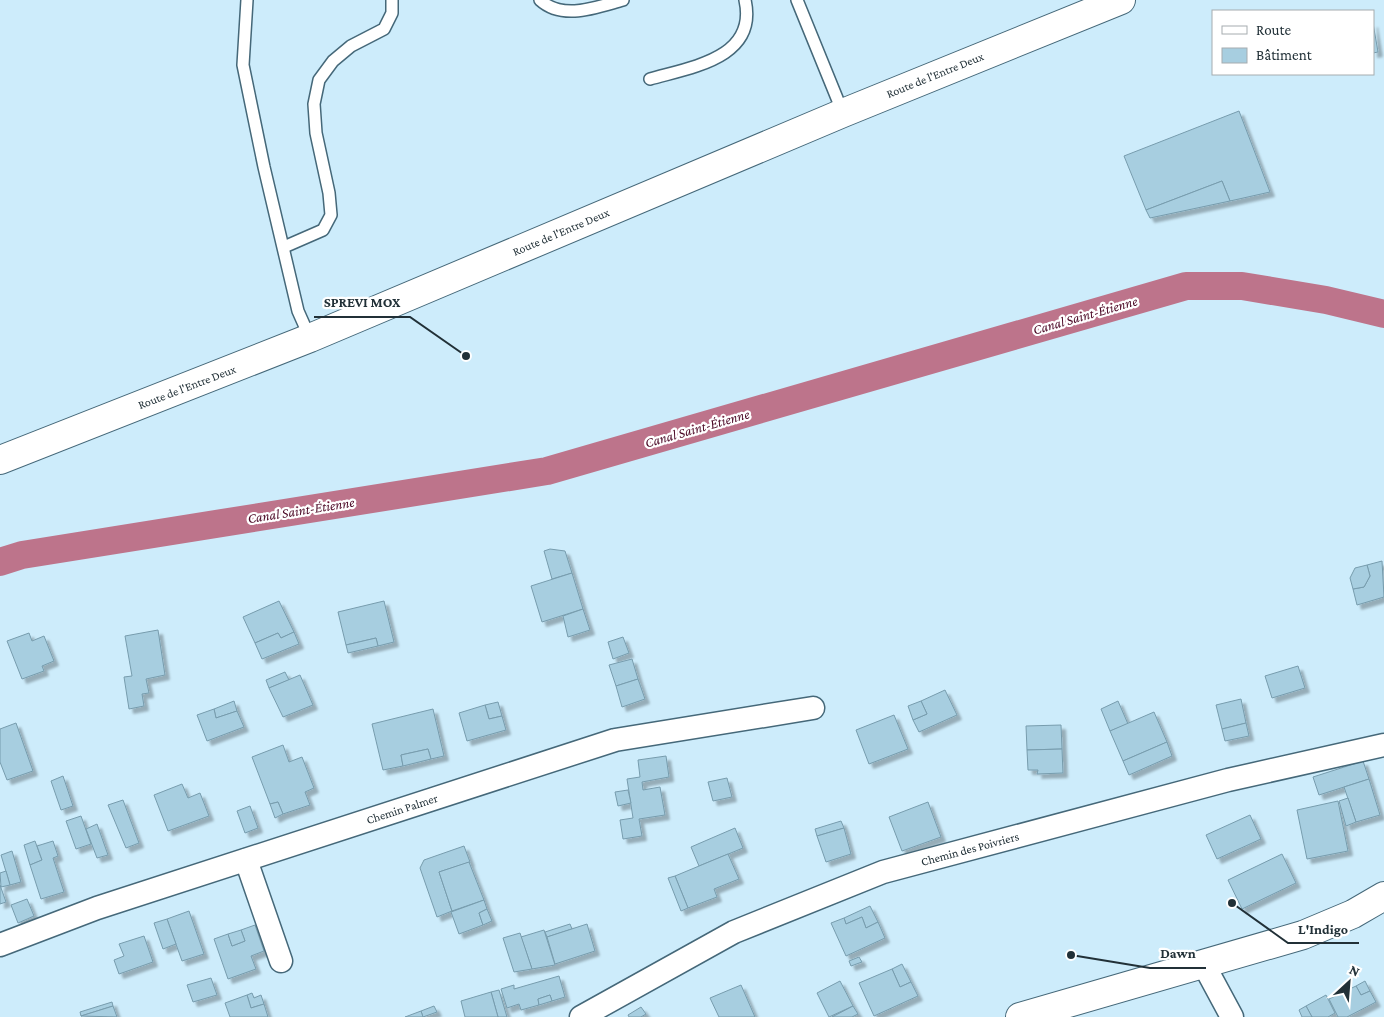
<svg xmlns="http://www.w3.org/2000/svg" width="1384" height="1017" viewBox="0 0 1384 1017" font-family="'Crimson Pro',serif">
<defs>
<filter id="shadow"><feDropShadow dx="4.5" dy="4.5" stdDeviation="1" flood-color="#0004"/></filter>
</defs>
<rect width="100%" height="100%" fill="#cdecfb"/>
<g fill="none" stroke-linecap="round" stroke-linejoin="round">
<!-- canal -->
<polyline stroke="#bd748b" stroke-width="28" points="0,562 22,555 547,471 1186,286 1242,286 1326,300 1384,314"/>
</g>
<!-- building -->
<g fill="#a7cee0" stroke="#779cad" filter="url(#shadow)">
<polygon points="1373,23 1378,52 1373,53"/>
<polygon points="1239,111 1270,192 1230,201 1222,181 1146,210 1124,156"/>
<polygon points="1222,181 1230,201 1150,218 1146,210"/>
<polygon points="550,549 565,551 572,573 552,579 544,551"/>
<polygon points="1382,561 1384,597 1357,605 1353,589 1364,587 1370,576 1367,565"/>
<polygon points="1367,565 1370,576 1364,587 1353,589 1350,578 1355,568"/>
<polygon points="572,573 583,609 542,622 531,586"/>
<polygon points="279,601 294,632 281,638 278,633 255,643 243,617"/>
<polygon points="384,601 394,642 378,646 376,638 346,645 338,612"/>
<polygon points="583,609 590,630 568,637 563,616"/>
<polygon points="158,630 165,675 146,679 149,693 142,694 144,706 129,709 124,677 132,676 125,636"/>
<polygon points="294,632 299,644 262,659 255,643 278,633 281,638"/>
<polygon points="29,633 32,641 44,636 54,661 42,666 44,671 22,679 7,641"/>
<polygon points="623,637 629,653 613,659 608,642"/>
<polygon points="376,638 378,646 348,653 346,645"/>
<polygon points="632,659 638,679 616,686 609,665"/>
<polygon points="1298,666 1305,688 1272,698 1265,676"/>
<polygon points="285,672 289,680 269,688 266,680"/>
<polygon points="300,675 313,705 283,717 269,688"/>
<polygon points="638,679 645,699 622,707 616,686"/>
<polygon points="945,690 957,715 919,732 913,720 927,714 921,701"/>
<polygon points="1241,699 1246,723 1222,729 1216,705"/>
<polygon points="234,701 237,711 216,718 214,709"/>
<polygon points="921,701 927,714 913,720 908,706"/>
<polygon points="1118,701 1128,724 1110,731 1101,709"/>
<polygon points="498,702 502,716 489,719 485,705"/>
<polygon points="485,705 489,719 502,716 506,730 467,741 459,713"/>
<polygon points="214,709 216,718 237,711 244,727 207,741 197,715"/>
<polygon points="433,709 444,756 431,759 428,749 401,755 403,766 383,770 372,724"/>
<polygon points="1154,712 1167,742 1123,761 1110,731"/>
<polygon points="894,715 908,749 869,764 856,730"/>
<polygon points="16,723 33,771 7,780 0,762 0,729"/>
<polygon points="1246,723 1249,736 1225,741 1222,729"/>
<polygon points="1061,725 1062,749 1027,750 1026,726"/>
<polygon points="1167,742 1172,756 1129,775 1123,761"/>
<polygon points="283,745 289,762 302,757 314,788 305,792 310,805 283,814 278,802 270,804 252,757"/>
<polygon points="428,749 431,759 403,766 401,755"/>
<polygon points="1062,749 1063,773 1037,774 1038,770 1028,770 1027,750"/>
<polygon points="666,756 669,777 642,782 643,790 660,787 665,815 639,819 642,836 623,839 620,820 633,818 627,779 640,777 638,760"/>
<polygon points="1363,761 1369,779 1319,795 1313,777"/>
<polygon points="63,776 73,806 61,810 51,781"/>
<polygon points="727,778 732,797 713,801 708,782"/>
<polygon points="1369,779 1380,815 1356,822 1344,787"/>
<polygon points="182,784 188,798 200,793 209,816 168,831 154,795"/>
<polygon points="628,790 631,803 618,806 615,792"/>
<polygon points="1348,798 1356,822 1346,826 1339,801"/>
<polygon points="123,800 139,843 126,848 108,805"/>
<polygon points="1338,801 1348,851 1307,859 1297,810"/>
<polygon points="278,802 283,814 275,818 270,804"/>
<polygon points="928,802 941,837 902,851 889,817"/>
<polygon points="250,806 258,828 245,833 237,811"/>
<polygon points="1250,815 1261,839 1217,859 1206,835"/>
<polygon points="81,816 91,844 76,849 66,821"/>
<polygon points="841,821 844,828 817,836 815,829"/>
<polygon points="97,824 108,855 97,858 86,829"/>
<polygon points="735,828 743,848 699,866 691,847"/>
<polygon points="844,828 851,854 826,862 817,836"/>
<polygon points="35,841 42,860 30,865 24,845"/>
<polygon points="53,841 58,856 53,858 64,892 41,899 30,865 42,860 37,846"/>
<polygon points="464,846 470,862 439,872 452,911 437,917 420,868 424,860"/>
<polygon points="12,851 21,882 10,885 1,855"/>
<polygon points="728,854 739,879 714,889 717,897 688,908 675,876"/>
<polygon points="1282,854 1296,883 1242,909 1228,880"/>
<polygon points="469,862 484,900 452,911 439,872"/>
<polygon points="6,871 10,885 1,887 0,873"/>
<polygon points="675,876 688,908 681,911 668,878"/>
<polygon points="0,885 6,902 0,904"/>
<polygon points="27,899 34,916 18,923 11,905"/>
<polygon points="484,900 487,909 479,913 483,925 459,934 451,912"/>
<polygon points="870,906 878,922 866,928 862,917 846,924 844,918"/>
<polygon points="487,909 492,921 483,925 479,913"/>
<polygon points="189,911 204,954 182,961 167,919"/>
<polygon points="862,917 866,928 878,922 885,938 846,956 831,923 844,918 846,924"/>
<polygon points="167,919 176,944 163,949 154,923"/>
<polygon points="570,924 572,929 547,937 545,932"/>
<polygon points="587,924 595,951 555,964 547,937"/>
<polygon points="255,925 264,951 251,956 256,969 228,979 214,939 228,934 232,946 245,941 241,930"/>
<polygon points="241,930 245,941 232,946 228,934"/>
<polygon points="544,930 555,965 532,969 521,937"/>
<polygon points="520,933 532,969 514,972 503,938"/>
<polygon points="144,936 153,962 119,974 114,960 124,956 119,944"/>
<polygon points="859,957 862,962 851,966 849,961"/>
<polygon points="902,964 911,982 900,987 892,969"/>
<polygon points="892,969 900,987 911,982 918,996 874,1016 859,983"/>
<polygon points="559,976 565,997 552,1001 550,995 538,999 539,1005 521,1010 519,1004 507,1008 501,989 514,985 514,989"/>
<polygon points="211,978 217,995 193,1002 187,985"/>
<polygon points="840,981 853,1006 829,1017 817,993"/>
<polygon points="1365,981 1370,991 1361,995 1356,986"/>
<polygon points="741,985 755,1017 719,1017 710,998"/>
<polygon points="1356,986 1361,995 1370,991 1376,1002 1347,1017 1338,1017 1329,999"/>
<polygon points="499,990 507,1017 498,1017 491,992"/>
<polygon points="491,992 498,1017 465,1017 461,1001"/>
<polygon points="252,993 254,998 261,995 264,1004 251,1008 247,995"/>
<polygon points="247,995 251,1008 264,1004 268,1017 230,1017 225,1003"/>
<polygon points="550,995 552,1001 539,1005 538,999"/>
<polygon points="1326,995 1335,1013 1328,1017 1312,1017 1306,1006"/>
<polygon points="112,1002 113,1006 81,1016 80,1012"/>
<polygon points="113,1006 117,1017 81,1016"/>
<polygon points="434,1006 437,1012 423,1017 421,1011"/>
<polygon points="853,1006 858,1014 852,1017 832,1017"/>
<polygon points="1306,1006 1312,1017 1302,1017 1299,1010"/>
<polygon points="641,1007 646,1014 641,1017 629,1017 628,1015"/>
<polygon points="421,1011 423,1017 405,1017"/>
</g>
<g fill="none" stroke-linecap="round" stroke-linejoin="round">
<!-- lane casing -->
<g stroke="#456879" stroke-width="14">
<g id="lane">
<polyline points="247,0 243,65 264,167 298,311 310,338"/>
<path d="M540 0C563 21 597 7 623 0"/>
<polyline points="797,0 843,113"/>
<path d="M650 79C692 67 758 58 745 0"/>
<polyline points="284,247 323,230 331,215 329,193 316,133 314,104 319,80 333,61 351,46 384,29 392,13 392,0"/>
</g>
</g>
<!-- street casing -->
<g stroke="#456879" stroke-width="25">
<g id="street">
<polyline points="246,860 281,961"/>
<polyline points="0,945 97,908 615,740 813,708"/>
<polyline points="1204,965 1232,1017"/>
<polyline points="581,1017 734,932 883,872 1228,780 1384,745"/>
</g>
</g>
<!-- secondary casing -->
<g stroke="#456879" stroke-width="30">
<g id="secondary">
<polyline points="0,460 310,338 843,113 1121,0"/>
<polyline points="1020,1017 1303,935 1353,914 1384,896"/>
</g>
</g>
<!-- lane -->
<use href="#lane" stroke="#fff" stroke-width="11"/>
<!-- street -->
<use href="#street" stroke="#fff" stroke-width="22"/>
<!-- secondary -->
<use href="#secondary" stroke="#fff" stroke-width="28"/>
</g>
<g text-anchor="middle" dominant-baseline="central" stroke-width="4.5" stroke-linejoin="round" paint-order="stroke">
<!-- street labels -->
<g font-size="12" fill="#213037" stroke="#fff">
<text transform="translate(935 75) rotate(-22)">Route de l'Entre Deux</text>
<text transform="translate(561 232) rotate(-23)">Route de l'Entre Deux</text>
<text transform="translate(187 387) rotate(-21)">Route de l'Entre Deux</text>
<text transform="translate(402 809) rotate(-18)">Chemin Palmer</text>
<text transform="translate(970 849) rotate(-15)">Chemin des Poivriers</text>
</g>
<!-- water labels -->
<g font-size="14" font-style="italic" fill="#4d0a27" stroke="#fff">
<text transform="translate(1085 315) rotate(-16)">Canal Saint-Étienne</text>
<text transform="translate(697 428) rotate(-16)">Canal Saint-Étienne</text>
<text transform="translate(301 510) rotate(-9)">Canal Saint-Étienne</text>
</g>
</g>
<!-- callouts -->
<path fill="none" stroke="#213037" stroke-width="2" d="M466 356L410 317H314M1232 903L1288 943H1359M1071 955L1150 968H1206"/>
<g fill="#213037" stroke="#fff" stroke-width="2">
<circle cx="466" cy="356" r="5"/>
<circle cx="1232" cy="903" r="5"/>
<circle cx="1071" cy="955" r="5"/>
</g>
<g font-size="14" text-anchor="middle" font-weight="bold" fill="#213037" stroke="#fff" stroke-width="4.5" stroke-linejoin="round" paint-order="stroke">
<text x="362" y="307">SPREVI MOX</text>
<text x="1323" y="934">L'Indigo</text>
<text x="1178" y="958">Dawn</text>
</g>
<!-- legend -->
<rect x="1212" y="10" width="162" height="65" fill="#ffffff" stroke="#a6acaf"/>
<rect x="1222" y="26" width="25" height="8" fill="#ffffff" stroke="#a6acaf"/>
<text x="1256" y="35" font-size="15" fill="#213037">Route</text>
<rect x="1222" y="48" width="25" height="15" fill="#a7cee0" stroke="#a6acaf"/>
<text x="1256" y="60" font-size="15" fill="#213037">Bâtiment</text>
<!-- north arrow -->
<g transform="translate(1349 982) rotate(26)" stroke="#ffffff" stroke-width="4" paint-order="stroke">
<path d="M0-4L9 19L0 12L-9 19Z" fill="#213037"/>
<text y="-8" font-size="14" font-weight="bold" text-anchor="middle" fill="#213037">N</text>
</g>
</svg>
